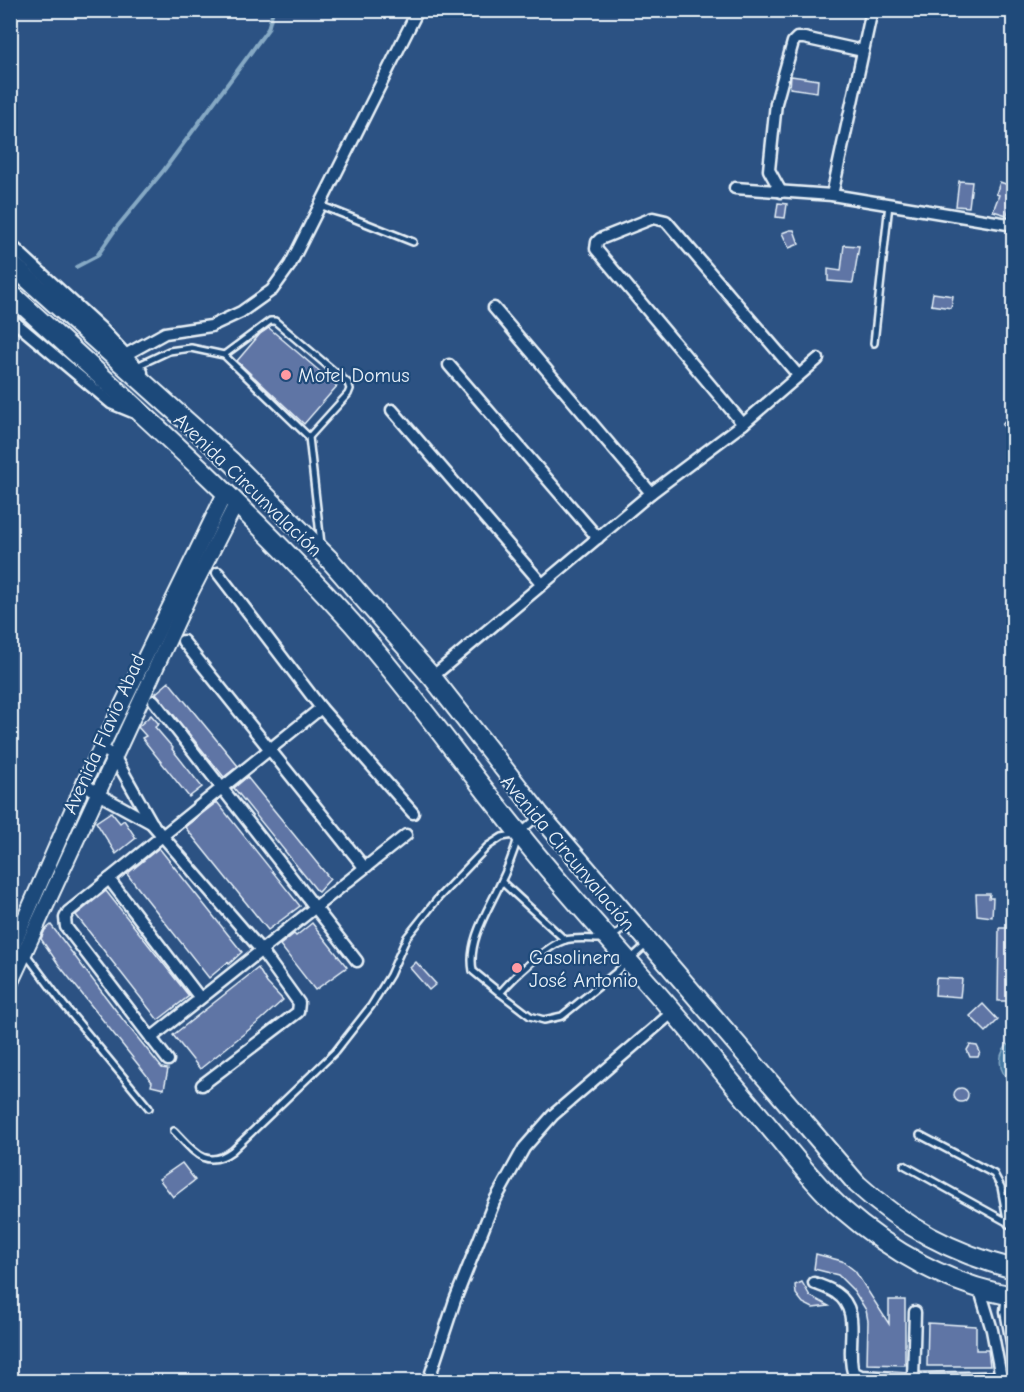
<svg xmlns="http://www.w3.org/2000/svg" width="1024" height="1392" viewBox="0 0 1024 1392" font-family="'Comic Neue',sans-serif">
<rect width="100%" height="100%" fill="#2c5283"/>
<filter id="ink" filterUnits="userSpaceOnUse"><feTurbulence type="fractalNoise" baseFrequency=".0167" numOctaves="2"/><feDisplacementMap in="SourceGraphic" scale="12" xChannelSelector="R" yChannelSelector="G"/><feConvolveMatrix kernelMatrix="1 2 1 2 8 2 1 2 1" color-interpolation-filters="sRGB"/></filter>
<g filter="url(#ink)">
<!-- water -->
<path fill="#4579a2" stroke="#86a9c4" stroke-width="1.5" d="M1013 1041V1083C996 1071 996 1052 1013 1041Z"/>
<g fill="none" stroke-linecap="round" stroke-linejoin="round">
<!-- stream -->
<polyline stroke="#86a9c4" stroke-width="4" points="76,267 97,256 117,227 164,170 268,29 273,10"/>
</g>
<!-- building -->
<g fill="#5e74a5" stroke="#e8f1f8" stroke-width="1.5">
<polygon points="791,76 818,80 817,92 790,88"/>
<polygon points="959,181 972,182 969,207 956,206"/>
<polygon points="1000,182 1014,187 1014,193 1007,215 993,211 999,195 996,194"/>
<polygon points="778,203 787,204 785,218 776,217"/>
<polygon points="790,230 794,230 799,244 789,248 782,233"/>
<polygon points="844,245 859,246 853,283 828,281 828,269 841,271"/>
<polygon points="933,293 953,296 951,308 931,305"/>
<polygon points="269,328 337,386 304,424 237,361 260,334"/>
<polygon points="1014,411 1014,435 1002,425"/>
<polygon points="169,682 238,766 224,777 156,693"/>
<polygon points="151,715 159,724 155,727 173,748 172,749 202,787 189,797 142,738 146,736 138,727"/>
<polygon points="247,777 330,879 318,892 234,788"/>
<polygon points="217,802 300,906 268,930 185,827"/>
<polygon points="111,812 120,823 124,820 136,838 116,854 96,822"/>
<polygon points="159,848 242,952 229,964 228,962 209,978 127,874"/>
<polygon points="106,891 189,996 158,1020 76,915"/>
<polygon points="976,894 990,894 989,898 993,898 992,917 977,915"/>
<polygon points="312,923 347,967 315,990 280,945 294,934 296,936"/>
<polygon points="51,925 124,1021 162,1068 168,1069 164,1089 151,1086 152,1082 59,965 41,939 45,930"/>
<polygon points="999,928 1014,928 1014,1001 998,1001"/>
<polygon points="416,962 436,984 429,990 410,968"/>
<polygon points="258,968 267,983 283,1000 261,1020 200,1069 173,1035"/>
<polygon points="936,978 962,979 960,997 935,995"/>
<polygon points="983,1004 998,1020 986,1032 970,1016"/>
<polygon points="970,1045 977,1046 980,1052 978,1057 970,1057 967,1050"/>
<circle cx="961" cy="1095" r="7"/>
<polygon points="182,1163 195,1180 173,1197 159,1179"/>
<polygon points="816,1254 842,1261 855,1271 889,1324 889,1300 905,1300 905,1365 867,1364 868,1321 866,1310 854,1291 838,1275 814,1269"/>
<polygon points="802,1282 810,1296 829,1306 813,1308 803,1303 796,1294 795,1285"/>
<polygon points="928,1323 976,1326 976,1350 988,1350 990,1366 927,1366"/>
</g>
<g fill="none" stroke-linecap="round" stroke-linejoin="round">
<!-- service casing -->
<g stroke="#e8f1f8" stroke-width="10">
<g id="service">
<polyline points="320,205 413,242"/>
<polyline points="874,343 889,204"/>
<polyline points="224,355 270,321 275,321 348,383 350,389 348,394 309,437"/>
<polyline points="137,366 169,351 191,348 224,355 309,437 321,544"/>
<polyline points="522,831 538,817"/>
<path d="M518 838C513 854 508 868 501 882 489 909 467 940 473 971L500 993C513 978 546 946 565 940 576 937 591 939 603 939"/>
<polyline points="502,882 565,940"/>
<polyline points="611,938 630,923"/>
<polyline points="26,954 63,1004 149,1108"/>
<polyline points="500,993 530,1016 544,1020 562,1016 614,974 647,944"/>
<path d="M174 1131C193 1150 205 1171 232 1151L335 1052 371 1006 390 975 407 937 439 897 488 846 502 837 514 835"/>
<polyline points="920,1135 994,1174 1001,1187 1008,1224"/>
<polyline points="904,1165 1014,1226"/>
</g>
</g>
<!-- minor casing -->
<g stroke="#e8f1f8" stroke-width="15">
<g id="minor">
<polyline points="735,188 832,195 1014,225"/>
<polyline points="781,192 769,170 776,103 793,42 797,38 804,38 863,51"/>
<polyline points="832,195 872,10"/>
<polyline points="10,244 101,328 142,372"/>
<polyline points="494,308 651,493"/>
<polyline points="10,318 111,403 133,412"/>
<polyline points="127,354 165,333 211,326 241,312 272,290 290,265 418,10"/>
<polyline points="449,365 598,538"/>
<polyline points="392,410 542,584"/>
<polyline points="743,424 596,249 597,242 600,239 653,218 666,221 798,375"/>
<polyline points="218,573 321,708 413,813"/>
<polyline points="183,641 364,867"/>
<polyline points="432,677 651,493 743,424 818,359"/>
<polyline points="154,701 357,961"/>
<polyline points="101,748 114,756 153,825 261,950 299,1003 298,1012 202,1085"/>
<polyline points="84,783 98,794 153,824"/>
<polyline points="109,879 200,998"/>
<polyline points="151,1038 406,835"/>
<polyline points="168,1060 66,927 65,918 68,912 321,708"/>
<path d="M814 1283C821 1286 829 1288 836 1293 863 1311 845 1347 853 1372L861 1376 913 1379 1014 1377"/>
<polyline points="979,1287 992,1330 1001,1377"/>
<polyline points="1008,1295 1006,1311 1014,1353"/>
<polyline points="913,1379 915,1312"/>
<polyline points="428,1382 455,1300 494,1202 524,1148 553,1115 673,1012"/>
</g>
</g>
<!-- tertiary casing -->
<g stroke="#e8f1f8" stroke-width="18">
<g id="tertiary">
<polyline points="10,952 84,783 226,491"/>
<polyline points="10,984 189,596 237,502"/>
</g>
</g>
<!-- trunk casing -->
<g stroke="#e8f1f8" stroke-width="22">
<g id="trunk">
<path d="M10 263 232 462 328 558 432 677 540 815 857 1184C904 1227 952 1253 1014 1269"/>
<path d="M10 293C127 400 246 505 352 623 411 690 462 763 518 832 573 902 635 966 692 1034 719 1068 747 1101 775 1134 796 1159 817 1187 842 1209 890 1251 950 1286 1014 1296"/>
</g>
</g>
<!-- service -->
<use href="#service" stroke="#1f4a7a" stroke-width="5"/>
<!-- minor -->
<use href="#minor" stroke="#1f4a7a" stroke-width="10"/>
<!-- tertiary -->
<use href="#tertiary" stroke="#1f4a7a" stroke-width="14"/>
<!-- trunk -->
<use href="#trunk" stroke="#1f4a7a" stroke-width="18"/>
</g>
</g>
<!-- markers -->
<g fill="#ff9aa2" stroke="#1f4a7a" stroke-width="2">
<circle cx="286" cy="375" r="6"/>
<circle cx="517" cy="968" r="6"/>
</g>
<g text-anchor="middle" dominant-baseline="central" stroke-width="4.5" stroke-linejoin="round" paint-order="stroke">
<!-- poi labels -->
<g font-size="20" fill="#e8f1f8" stroke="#1f4a7a" text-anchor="start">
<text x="298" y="375">Motel Domus</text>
<text x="529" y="957">Gasolinera<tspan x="529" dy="23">José Antonio</tspan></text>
</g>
<!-- street labels -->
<g font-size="20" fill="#e8f1f8" stroke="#1f4a7a">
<text transform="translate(248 485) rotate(44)">Avenida Circunvalación</text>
<text transform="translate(104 734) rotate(-66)">Avenida Flavio Abad</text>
<text transform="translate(568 853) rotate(50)">Avenida Circunvalación</text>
</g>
</g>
<!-- margin -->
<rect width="1024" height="1392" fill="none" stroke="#1f4a7a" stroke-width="36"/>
<rect x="18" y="18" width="988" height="1356" fill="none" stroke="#e8f1f8" stroke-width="2" filter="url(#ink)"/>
</svg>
